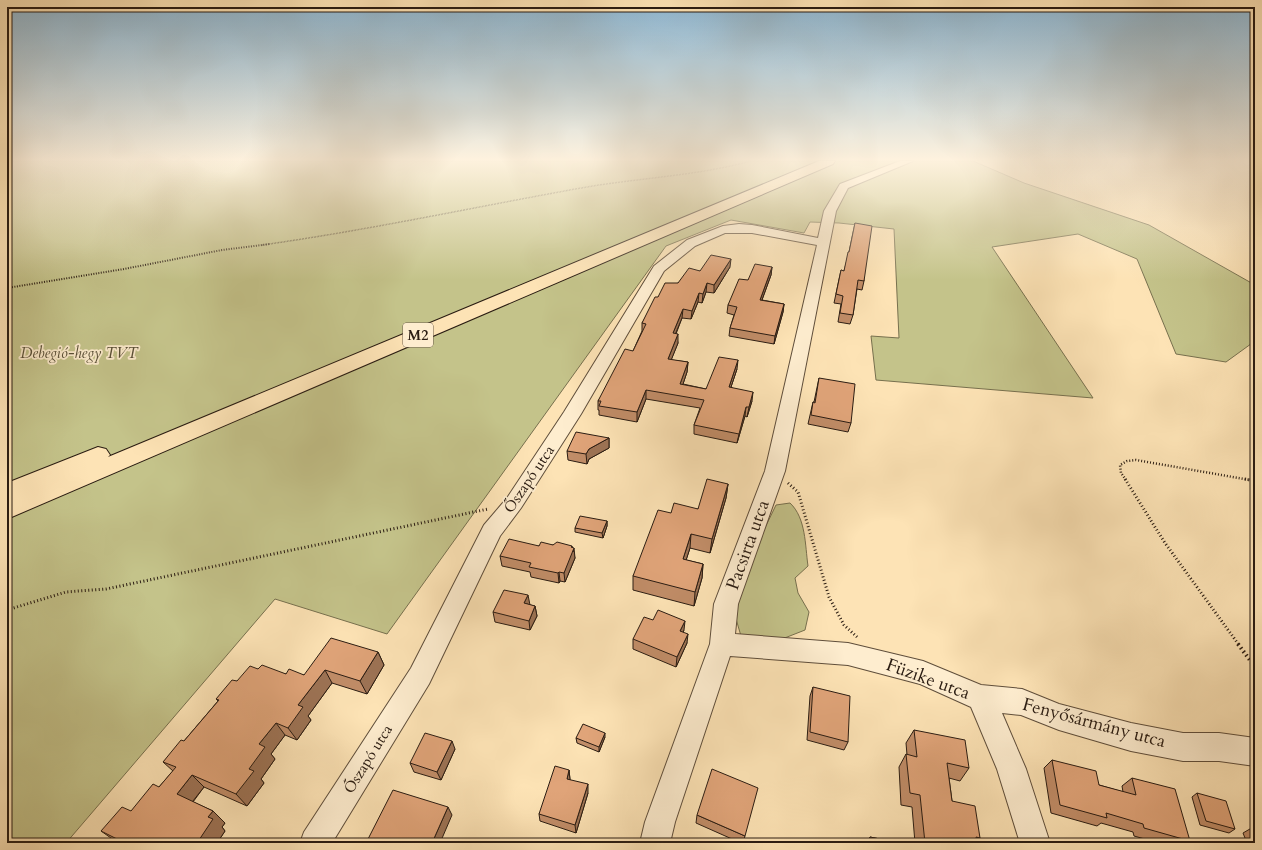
<svg xmlns="http://www.w3.org/2000/svg" width="1262" height="850" viewBox="0 0 1262 850" font-family="Cardo,serif">
<rect width="100%" height="100%" fill="#fde3b5"/>
<filter id="stains"><feTurbulence type="fractalNoise" baseFrequency=".005" numOctaves="4"/><feColorMatrix values="0 0 0 0 .2 0 0 0 0 .09 0 0 0 0 .02 0 0 0 .5 -.17"/></filter>
<radialGradient id="worn" r=".72"><stop offset=".6" stop-color="#630" stop-opacity="0"/><stop offset="1" stop-color="#630" stop-opacity=".3"/></radialGradient>
<!-- green -->
<g fill="#c4c38a" stroke="#77704e">
<polygon points="7,161 973,161 1024,183 1149,225 1255,285 1255,341 1226,362 1176,354 1137,259 1078,234 992,247 1093,398 876,380 871,336 899,338 894,229 839,223 810,222 804,233 731,220 666,246 387,634 275,599 66,843 7,843"/>
<path d="M790 503C806 518 805 545 808 566L795 578 798 593 809 612 805 630 777 641 741 636 734 612 748 563 776 505Z"/>
</g>
<g fill="none" stroke-linecap="round" stroke-linejoin="round">
<!-- street casing -->
<g stroke="#5f4e3b" stroke-width="2">
<polygon id="street" points="900,161 913,161 848,188 836,211 785,471 738,604 735,634 848,643 923,661 981,685 1022,689 1059,704 1131,723 1183,733 1219,733 1255,738 1255,766 1219,761 1183,761 1131,751 1059,730 1021,715 1002,713 1026,769 1050,843 1020,843 997,769 971,707 920,684 848,665 730,656 675,822 670,843 640,843 645,822 710,644 714,604 765,471 817,245 752,233 725,233 695,246 664,271 581,414 521,508 500,536 429,684 332,843 300,843 304,832 411,668 484,525 507,498 564,412 654,266 687,240 723,226 739,224 752,225 818,238 824,211 840,184"/>
</g>
<!-- highway casing -->
<g stroke="#2a1c12" stroke-width="2">
<polygon id="highway" points="819,161 835,161 833,164 7,519 7,483 98,447 106,449 110,455 108,457"/>
</g>
<!-- path-far4 -->
<path stroke="#2a1c12" stroke-width="1.5" stroke-dasharray="0.5 1" stroke-linecap="butt" d="M262 245C369 230 475 207 581 188 637 178 696 176 751 161"/>
<!-- path-far3 -->
<polyline stroke="#2a1c12" stroke-width="2" stroke-dasharray="1 1.5" stroke-linecap="butt" points="7,288 124,269 222,250 270,244"/>
<!-- path-far2 -->
<polyline stroke="#2a1c12" stroke-width="2.5" stroke-dasharray="1 2" stroke-linecap="butt" points="1126,480 1121,473 1120,465 1127,461 1136,460 1250,480"/>
<!-- path-far1 -->
<g stroke="#2a1c12" stroke-width="3" stroke-dasharray="1 2.5" stroke-linecap="butt">
<polyline points="1125,479 1165,543 1239,645"/>
<polyline points="1245,479 1255,481"/>
<polyline points="788,483 798,492 829,597 844,625 857,637"/>
<polyline points="7,610 66,592 106,589 488,509"/>
</g>
<!-- path -->
<polyline stroke="#2a1c12" stroke-width="4" stroke-dasharray="1.5 3" stroke-linecap="butt" points="1238,644 1255,667"/>
<!-- street -->
<use href="#street" fill="#feedcf" fill-rule="evenodd"/>
<!-- highway -->
<use href="#highway" fill="#fde3b5" fill-rule="evenodd"/>
</g>
<!-- wall -->
<g fill="#c18d68" stroke="#2a1c12">
<polygon points="855,223 864,281 862,290 857,289 853,315 850,324 838,322 841,304 834,303 841,270 844,271 849,252"/>
<polygon points="730,267 714,293 706,292 702,303 698,302 691,319 682,318 676,334 678,343 671,360 688,362 687,372 683,384 706,389 737,369 731,387 752,401 747,417 745,416 737,443 694,434 694,425 700,408 646,399 637,422 599,415 599,410 598,410 598,401 633,351 642,331 642,323 658,297 678,283 700,271"/>
<polygon points="772,267 771,275 762,300 784,304 783,312 774,344 729,336 730,328 734,315 727,313 728,305 748,280"/>
<polygon points="819,378 851,423 848,432 808,424 813,402 814,402"/>
<polygon points="609,438 609,448 589,459 587,464 568,460 567,451"/>
<polygon points="728,484 726,498 710,553 690,548 686,560 703,564 702,578 694,606 633,590 633,576 671,513 698,509"/>
<polygon points="607,521 607,526 603,538 575,532 575,528"/>
<polygon points="553,545 572,547 575,558 565,582 560,581 559,583 531,577 530,572 502,566 500,556 539,546"/>
<polygon points="530,605 535,606 537,616 530,630 495,622 493,612"/>
<polygon points="653,620 684,630 683,632 687,643 676,667 633,649 633,639"/>
<polygon points="378,652 384,665 367,694 332,683 308,716 311,720 297,740 285,735 271,754 275,759 261,779 264,783 247,806 204,787 193,802 213,811 225,823 222,827 225,831 217,843 118,843 101,831 131,811 159,787 173,771 163,762 184,741 218,701 216,699 237,681 258,669 286,674 304,675"/>
<polygon points="813,687 848,742 844,750 807,740 810,696"/>
<polygon points="914,730 969,768 960,781 949,778 952,801 980,838 977,841 977,843 915,843 912,807 901,805 899,767 906,754 907,755 906,743"/>
<polygon points="605,737 599,752 577,743 576,738"/>
<polygon points="455,749 441,780 414,772 410,763"/>
<polygon points="1052,760 1099,785 1123,792 1122,786 1132,778 1190,841 1186,843 1159,843 1134,836 1133,832 1101,823 1097,826 1051,813 1044,768"/>
<polygon points="569,770 570,780 588,793 576,833 540,821 539,814"/>
<polygon points="1197,793 1235,829 1229,833 1200,825 1192,797"/>
<polygon points="697,815 745,836 743,843 741,843 696,823"/>
<polygon points="1255,826 1255,843 1247,843 1243,833"/>
<polygon points="870,837 900,843 866,843"/>
</g>
<!-- shaded-wall -->
<g fill="#9d7355" stroke="#2a1c12">
<polygon points="731,259 730,267 714,293 714,285"/>
<polygon points="772,267 771,275 759,308 760,300"/>
<polygon points="707,283 706,292 702,303 703,294"/>
<polygon points="699,293 698,302 691,319 692,311"/>
<polygon points="784,304 783,312 774,344 775,336"/>
<polygon points="683,309 682,318 672,342 673,333"/>
<polygon points="678,334 678,343 668,368 668,359"/>
<polygon points="738,360 737,369 728,396 729,387"/>
<polygon points="688,362 687,372 680,393 680,384"/>
<polygon points="646,390 646,399 637,422 637,412"/>
<polygon points="753,392 752,401 747,417 749,407"/>
<polygon points="746,407 745,416 737,443 739,434"/>
<polygon points="609,438 609,448 589,459 587,464 586,454 589,449"/>
<polygon points="728,484 726,498 710,553 712,539"/>
<polygon points="607,521 607,526 603,538 602,533"/>
<polygon points="691,534 690,548 682,573 683,559"/>
<polygon points="572,546 573,552 574,548 575,558 565,582 564,573"/>
<polygon points="703,564 702,578 694,606 695,592"/>
<polygon points="559,572 560,581 559,583 558,573"/>
<polygon points="528,595 530,605 524,603"/>
<polygon points="535,606 537,616 530,630 529,621"/>
<polygon points="685,621 684,630 679,641 680,631"/>
<polygon points="688,634 687,643 676,667 677,657"/>
<polygon points="378,652 384,665 367,694 360,681"/>
<polygon points="325,670 332,683 308,716 311,720 297,740 288,728 298,705"/>
<polygon points="276,723 285,735 271,754 275,759 261,779 264,783 247,806 236,794 249,769 259,744"/>
<polygon points="605,733 605,737 599,752 599,747"/>
<polygon points="452,741 455,749 441,780 437,772"/>
<polygon points="569,770 570,779 568,787 567,779"/>
<polygon points="192,775 204,787 189,806 177,794"/>
<polygon points="588,784 588,793 576,833 575,825"/>
<polygon points="448,807 452,815 440,843 432,843"/>
<polygon points="213,811 225,823 222,827 225,831 217,843 197,843 208,817"/>
</g>
<!-- building -->
<g fill="#e0a479" stroke="#2a1c12">
<polygon points="855,223 872,226 864,281 858,280 853,315 840,313 843,296 836,294 841,270 844,271 848,252 849,252"/>
<polygon points="711,255 731,259 714,285 707,283 703,294 699,293 692,311 683,309 673,333 678,334 668,359 688,362 680,384 706,389 719,357 738,360 729,387 753,392 749,407 746,407 739,434 694,425 704,400 646,390 637,412 599,406 601,401 598,401 625,349 633,351 646,324 642,323 655,297 658,297 665,283 678,283 689,268 700,271"/>
<polygon points="755,264 772,267 760,300 784,304 775,336 730,328 737,307 728,305 739,279 748,280"/>
<polygon points="819,378 855,384 851,423 811,415 813,402 815,403"/>
<polygon points="576,432 609,438 589,449 586,454 567,451"/>
<polygon points="707,479 728,484 712,539 691,534 683,559 703,564 695,592 633,576 658,510 671,513 674,503 698,509"/>
<polygon points="580,516 607,521 602,533 575,528"/>
<polygon points="509,539 539,546 541,542 553,545 557,542 572,546 571,547 574,548 564,573 559,572 558,573 529,567 531,563 500,556"/>
<polygon points="504,590 528,595 524,603 535,606 529,621 493,612"/>
<polygon points="658,610 685,621 680,631 688,634 677,657 633,639 644,617 653,620"/>
<polygon points="331,638 378,652 360,681 325,670 298,705 303,707 288,728 276,723 259,744 265,747 249,769 254,771 236,794 192,775 177,794 213,811 208,817 213,819 197,843 125,843 101,831 122,807 131,811 153,784 159,787 176,767 163,762 181,740 184,741 219,700 216,699 232,680 237,681 250,666 258,669 262,665 286,674 289,669 304,675"/>
<polygon points="813,687 850,696 848,742 810,732"/>
<polygon points="583,724 605,733 599,747 576,738"/>
<polygon points="914,730 965,740 969,768 947,763 952,801 975,806 980,838 976,837 977,843 925,843 920,795 910,793 906,754 917,757"/>
<polygon points="425,733 452,741 437,772 410,763"/>
<polygon points="1052,760 1096,771 1099,785 1125,792 1136,795 1132,778 1175,789 1190,841 1144,828 1143,824 1106,813 1107,818 1060,805"/>
<polygon points="555,766 569,770 567,779 588,784 575,825 539,814"/>
<polygon points="712,769 758,788 745,836 697,815"/>
<polygon points="393,790 448,807 432,843 366,843"/>
<polygon points="1197,793 1226,801 1235,829 1206,821"/>
<polygon points="870,837 900,843 870,843"/>
</g>
<!-- sky -->
<linearGradient id="sky" x2="0" y2="1"><stop stop-color="#8cb7d4"/><stop offset="0.57" stop-color="#fef2de"/><stop offset="1" stop-color="#fef2de" stop-opacity="0"/></linearGradient>
<rect width="1262" height="280" fill="url(#sky)"/>
<g text-anchor="middle" dominant-baseline="central" stroke-width="3.5" stroke-linejoin="round" paint-order="stroke">
<!-- shield labels -->
<rect fill="#feedcf" stroke="#6a5b4b" stroke-width="1" x="403" y="323" width="30" height="24" rx="3"/>
<g font-size="14" font-weight="bold" fill="#2a1c12">
<text x="418" y="335">M2</text>
</g>
<!-- park labels -->
<g font-size="15" font-style="italic" fill="#584e36" stroke="#feedcf">
<text x="79" y="353">Debegió-hegy TVT</text>
</g>
<!-- street labels -->
<g font-size="15" fill="#2a1c12" stroke="#feedcf">
<text transform="translate(529 479) rotate(-56)">Őszapó utca</text>
<text transform="translate(368 759) rotate(-58)">Őszapó utca</text>
</g>
<!-- near-street labels -->
<g font-size="18" fill="#2a1c12" stroke="#feedcf">
<text transform="translate(748 545) rotate(-70)">Pacsirta utca</text>
<text transform="translate(928 679) rotate(20)">Füzike utca</text>
<text transform="translate(1094 723) rotate(15)">Fenyősármány utca</text>
</g>
</g>
<!-- margin -->
<rect width="1262" height="850" fill="none" stroke="#fde3b5" stroke-width="24"/>
<rect x="8" y="8" width="1246" height="834" fill="none" stroke="#2a1c12" stroke-width="2"/>
<rect x="12" y="12" width="1238" height="826" fill="none" stroke="#2a1c12"/>
<rect width="100%" height="100%" filter="url(#stains)"/>
<rect width="100%" height="100%" fill="url(#worn)"/>
</svg>
